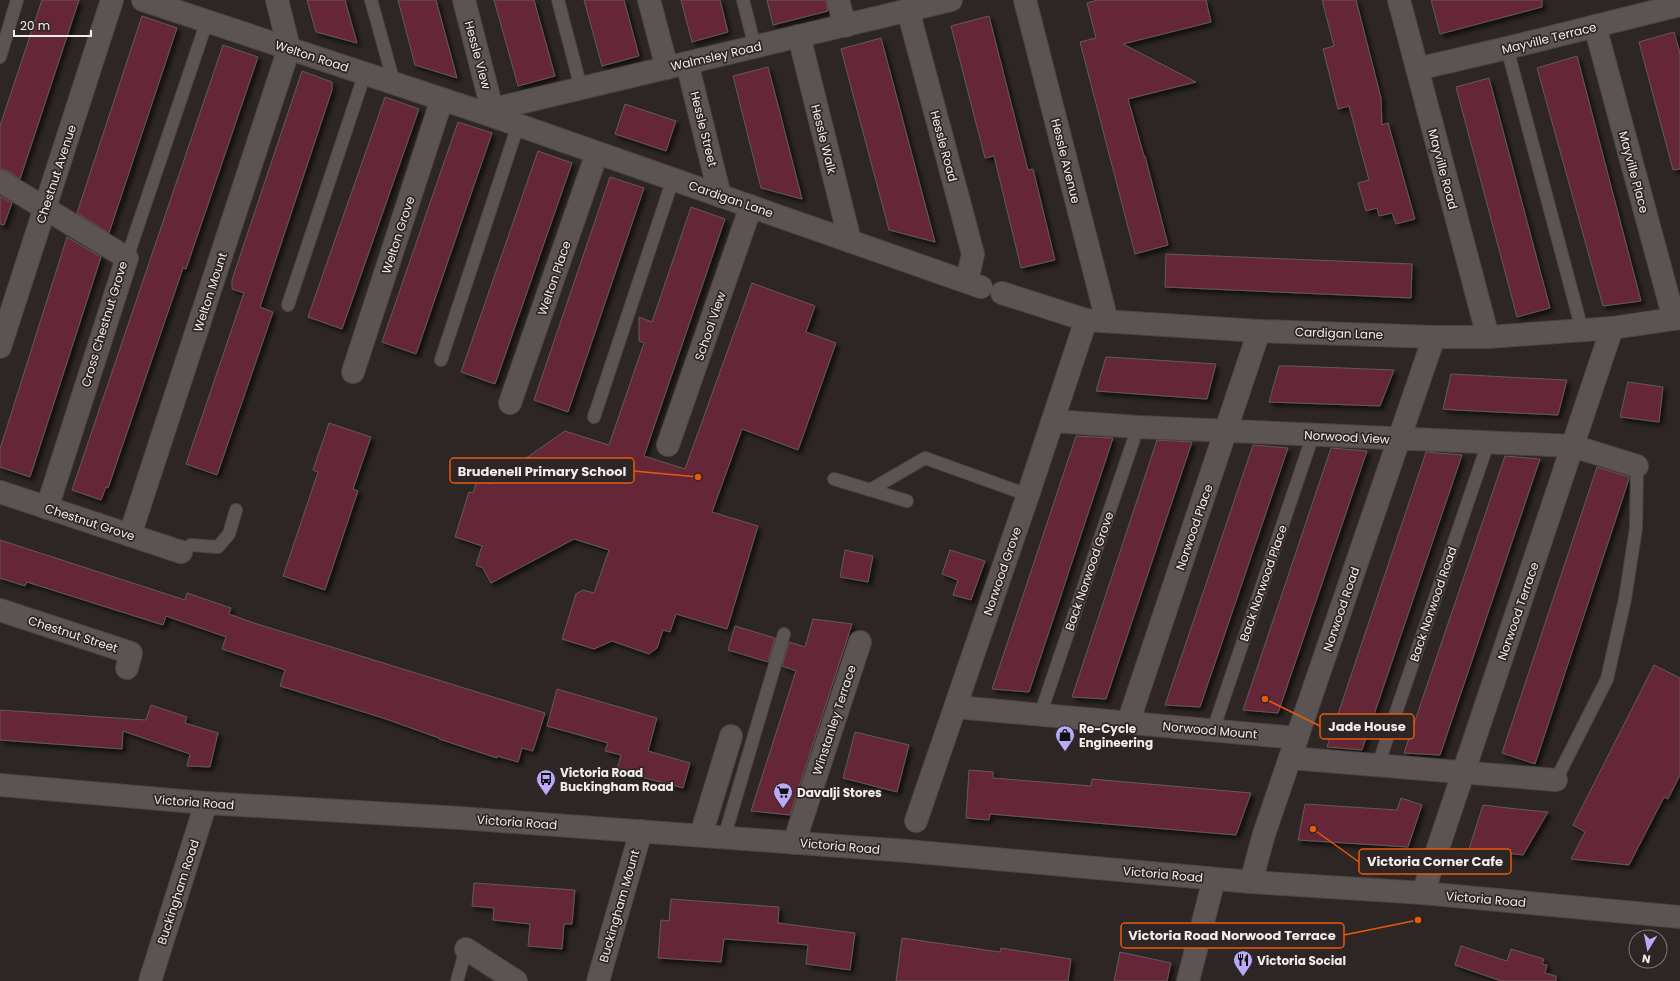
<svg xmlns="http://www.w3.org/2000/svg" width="1680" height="981" viewBox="0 0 1680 981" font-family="Poppins,sans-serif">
<defs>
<filter id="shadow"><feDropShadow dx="3.5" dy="3.5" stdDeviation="2" flood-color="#0009"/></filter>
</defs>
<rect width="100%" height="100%" fill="#2d2625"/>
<!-- building -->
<g fill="#652839" stroke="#625a5b" filter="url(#shadow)">
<polygon points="42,0 79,0 20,179 6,170 0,169 0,126"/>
<polygon points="307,0 345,0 357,43 316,32"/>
<polygon points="398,0 436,0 457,78 415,65"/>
<polygon points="494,0 534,0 555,76 518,86"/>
<polygon points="584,0 624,0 639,56 602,66"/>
<polygon points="681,0 720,0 728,32 692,42"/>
<polygon points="767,0 826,0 828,11 773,25"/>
<polygon points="1098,0 1206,0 1211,22 1123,44 1196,82 1128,99 1144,156 1145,156 1168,245 1135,254 1080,42 1096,38 1087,3"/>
<polygon points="1322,0 1356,0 1381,98 1382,125 1388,123 1415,219 1396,224 1392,213 1379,216 1377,208 1366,211 1358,183 1369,180 1349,106 1338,109 1323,49 1334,46"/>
<polygon points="1431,0 1542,0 1542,7 1440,34"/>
<polygon points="142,16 177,28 109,233 77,213"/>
<polygon points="989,16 1028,170 1033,169 1055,260 1021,268 994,156 985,158 951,26"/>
<polygon points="1674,32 1680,53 1680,169 1673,170 1639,42"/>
<polygon points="881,38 893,83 935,242 889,230 847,72 841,49"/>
<polygon points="223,45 258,57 186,269 183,268 108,488 106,487 101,500 72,490"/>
<polygon points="1577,56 1641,301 1603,306 1537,68"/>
<polygon points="768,67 780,113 802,199 761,188 733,76"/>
<polygon points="302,71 332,82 332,90 260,307 273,312 217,475 186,464 244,293 232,289 232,280"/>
<polygon points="1489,78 1550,308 1517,317 1456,87"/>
<polygon points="385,97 419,109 342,329 308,317"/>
<polygon points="625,104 676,121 666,151 615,134"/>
<polygon points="458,122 492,133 416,354 382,342"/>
<polygon points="538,151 572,163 495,384 461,372"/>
<polygon points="610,177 644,188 568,412 534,400"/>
<polygon points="0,196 12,203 4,225 0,224"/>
<polygon points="691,207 725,219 644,456 685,469 752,283 815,306 806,332 836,343 798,450 742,429 712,512 758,526 727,629 676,614 670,632 663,630 657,648 649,654 612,641 594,649 562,639 576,594 583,590 594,593 609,550 574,539 491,583 483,568 476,565 482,546 455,537 469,492 473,493 477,480 489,484 565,431 609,445 644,343 639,341 639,317 652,322"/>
<polygon points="67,237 101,257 30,477 0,467 0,449"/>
<polygon points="1166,254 1412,264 1411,298 1165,287"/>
<polygon points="1106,357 1140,359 1216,364 1207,399 1096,391"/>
<polygon points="1279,366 1293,366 1394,370 1380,406 1269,402"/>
<polygon points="1451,374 1506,377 1567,380 1558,415 1455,410 1443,409"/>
<polygon points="1628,382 1663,387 1659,422 1620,417"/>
<polygon points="329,423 371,437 353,489 358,491 325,590 283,576 318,472 313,470"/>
<polygon points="1076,436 1113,438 1029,692 992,689"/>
<polygon points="1157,440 1192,442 1106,699 1072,697"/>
<polygon points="1253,445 1288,448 1200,707 1165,705"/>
<polygon points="1331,448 1367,451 1278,713 1243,710"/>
<polygon points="1426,452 1462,455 1362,750 1327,747"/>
<polygon points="1505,456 1540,459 1440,755 1404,753"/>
<polygon points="1597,467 1629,477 1629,479 1535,764 1502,753"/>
<polygon points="0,540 185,600 187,593 231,608 229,614 254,623 545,713 533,751 522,748 518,762 497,756 497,758 439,739 439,738 383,718 280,686 285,670 222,649 226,637 166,616 163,625 27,582 25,586 0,578"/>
<polygon points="845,550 873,556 868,582 840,577"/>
<polygon points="950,550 985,561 971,600 953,595 958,580 942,574"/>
<polygon points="813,619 852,624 790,815 751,811 796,671 782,666 789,642 805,647"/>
<polygon points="735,626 775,638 768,662 728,650"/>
<polygon points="1654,665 1680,678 1680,775 1668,799 1664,797 1629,865 1571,859 1585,832 1573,825"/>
<polygon points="557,689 657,718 648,751 690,763 683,788 641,777 641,775 617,769 621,755 605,751 608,743 547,726"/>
<polygon points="151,705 187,717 185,723 218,733 210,767 187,766 190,754 123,731 122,749 0,740 0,710 146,720"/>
<polygon points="855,732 909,745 897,792 843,778"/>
<polygon points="969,770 993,772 993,778 1091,786 1092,779 1251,793 1236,835 990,814 989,820 966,818"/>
<polygon points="1401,798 1422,805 1408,847 1298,840 1305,804 1397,810"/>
<polygon points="1483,805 1517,809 1548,812 1523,855 1469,849"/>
<polygon points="474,883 575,890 572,924 564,924 562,949 528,946 530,924 493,920 494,908 472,906"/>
<polygon points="671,899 779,907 778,923 855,933 850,970 806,964 808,945 724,939 721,962 658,958 661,920 669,921"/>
<polygon points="902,938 1000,952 1001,948 1071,959 1068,981 896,981"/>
<polygon points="1461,946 1507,961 1511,949 1544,959 1542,964 1547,965 1545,973 1556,976 1556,981 1501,981 1455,965"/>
<polygon points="1120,952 1171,963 1167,981 1114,981"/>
</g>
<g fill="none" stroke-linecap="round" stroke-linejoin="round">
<!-- service casing -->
<g stroke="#4b4444" stroke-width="14">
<g id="service">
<polyline points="371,0 394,83"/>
<polyline points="558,0 581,88"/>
<polyline points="743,0 755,47"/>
<polyline points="1507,48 1582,330"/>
<polyline points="0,57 17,0"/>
<polyline points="127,258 207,21"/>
<polyline points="288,305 365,73"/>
<polyline points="441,360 518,125"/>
<polyline points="594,417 673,179"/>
<polyline points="834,479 907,501"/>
<polyline points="870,490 925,458 1028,495"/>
<polyline points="181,552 191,545 218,547 229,534 236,510"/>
<polyline points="1040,715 1138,427"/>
<polyline points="1213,730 1313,435"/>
<polyline points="1378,765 1488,443"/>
<polyline points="1556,780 1607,679 1625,599 1636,528 1637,466"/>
<polyline points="724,838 784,634"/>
<polyline points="457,981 466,949"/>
</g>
</g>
<!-- minor casing -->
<g stroke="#4b4444" stroke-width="24">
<g id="minor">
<polyline points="143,0 481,112 981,287"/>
<polyline points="464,0 492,109"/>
<polyline points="649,0 667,68"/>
<polyline points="838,0 845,26"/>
<polyline points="1025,0 1107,321"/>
<polyline points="1399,0 1488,337"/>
<polyline points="908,10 973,254 967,281"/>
<polyline points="1595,26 1674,319"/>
<polyline points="799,36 850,241"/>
<polyline points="687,63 720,196"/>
<polyline points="1417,69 1507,48 1680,5"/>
<polyline points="481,112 951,0"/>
<polyline points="0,181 127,258 47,508"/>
<polyline points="1002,293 1086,320 1259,331 1434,337 1488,337 1612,328 1680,318"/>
<polyline points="0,347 112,0"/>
<polyline points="353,372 442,99"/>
<polyline points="510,403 597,153"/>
<polyline points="1053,421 1138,427 1573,446 1637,466"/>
<polyline points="668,445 751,206"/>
<polyline points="0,492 181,552"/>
<polyline points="130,535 289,48 277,0"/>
<polyline points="0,610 131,653 127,668"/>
<polyline points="956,707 1297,738"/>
<polyline points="1128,723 1259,331"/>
<polyline points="1290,758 1556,780"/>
<polyline points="916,821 1028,495 1086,320"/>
<polyline points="701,835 731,736"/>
<polyline points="794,843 860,642"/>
<polyline points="1251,882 1264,834 1434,337"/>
<polyline points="1423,893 1612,328"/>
<polyline points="466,949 516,981"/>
<polyline points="150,981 206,803"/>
<polyline points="598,981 641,831"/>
<polyline points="1188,981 1214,879"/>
</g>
</g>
<!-- tertiary casing -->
<g stroke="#4b4444" stroke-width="24">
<polyline id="tertiary" points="0,785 206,803 460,818 907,851 1251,882 1423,893 1680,917"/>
</g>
<!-- service -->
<use href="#service" stroke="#5c5453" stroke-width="12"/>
<!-- minor -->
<use href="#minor" stroke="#5c5453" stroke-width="22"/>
<!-- tertiary -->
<use href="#tertiary" stroke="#5c5453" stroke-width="22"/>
</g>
<!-- icons -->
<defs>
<g id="shop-pin" transform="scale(1)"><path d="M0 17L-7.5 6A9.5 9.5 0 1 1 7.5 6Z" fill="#baaaf7" stroke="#2d2625"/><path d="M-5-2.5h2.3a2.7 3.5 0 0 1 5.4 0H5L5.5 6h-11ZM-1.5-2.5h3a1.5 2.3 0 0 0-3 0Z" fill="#111"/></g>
<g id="bus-pin" transform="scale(1)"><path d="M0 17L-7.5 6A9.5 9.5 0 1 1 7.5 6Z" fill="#baaaf7" stroke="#2d2625"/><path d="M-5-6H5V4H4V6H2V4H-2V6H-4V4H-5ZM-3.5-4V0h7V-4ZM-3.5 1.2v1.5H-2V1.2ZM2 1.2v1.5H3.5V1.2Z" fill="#111"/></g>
<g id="supermarket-pin" transform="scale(1)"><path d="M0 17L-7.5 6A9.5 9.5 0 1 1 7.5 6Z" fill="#baaaf7" stroke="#2d2625"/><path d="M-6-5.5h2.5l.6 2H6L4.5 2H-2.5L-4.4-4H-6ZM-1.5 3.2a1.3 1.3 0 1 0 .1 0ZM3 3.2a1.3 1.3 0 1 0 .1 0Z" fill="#111"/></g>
<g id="restaurant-pin" transform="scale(1)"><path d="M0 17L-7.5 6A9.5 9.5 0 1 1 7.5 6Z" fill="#baaaf7" stroke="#2d2625"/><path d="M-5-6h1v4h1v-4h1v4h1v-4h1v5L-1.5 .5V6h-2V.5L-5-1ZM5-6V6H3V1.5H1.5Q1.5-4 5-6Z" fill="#111"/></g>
</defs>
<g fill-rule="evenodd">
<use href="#shop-pin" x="1065" y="735"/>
<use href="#bus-pin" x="546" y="779"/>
<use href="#supermarket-pin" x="783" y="792"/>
<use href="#restaurant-pin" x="1243" y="960"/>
</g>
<g text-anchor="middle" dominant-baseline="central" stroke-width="3.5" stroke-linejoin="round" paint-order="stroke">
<!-- street labels -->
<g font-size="12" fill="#f2edec" stroke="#2d2625">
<text transform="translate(1549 38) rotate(-14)">Mayville Terrace</text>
<text transform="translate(478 55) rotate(75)">Hessle View</text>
<text transform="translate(312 56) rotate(18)">Welton Road</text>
<text transform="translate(716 56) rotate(-13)">Walmsley Road</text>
<text transform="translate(704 129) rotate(76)">Hessle Street</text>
<text transform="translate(824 139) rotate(76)">Hessle Walk</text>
<text transform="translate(944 146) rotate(75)">Hessle Road</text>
<text transform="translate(1066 161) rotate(76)">Hessle Avenue</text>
<text transform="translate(1443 169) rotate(75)">Mayville Road</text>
<text transform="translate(1634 172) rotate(75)">Mayville Place</text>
<text transform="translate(56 174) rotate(-72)">Chestnut Avenue</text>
<text transform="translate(731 199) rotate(19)">Cardigan Lane</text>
<text transform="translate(398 235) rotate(-72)">Welton Grove</text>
<text transform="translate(554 278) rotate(-71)">Welton Place</text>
<text transform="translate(210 292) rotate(-72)">Welton Mount</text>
<text transform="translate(104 324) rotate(-73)">Cross Chestnut Grove</text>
<text transform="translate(710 326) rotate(-71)">School View</text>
<text transform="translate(1339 333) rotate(2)">Cardigan Lane</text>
<text transform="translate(1347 437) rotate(3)">Norwood View</text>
<text transform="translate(90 522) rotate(18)">Chestnut Grove</text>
<text transform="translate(1194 527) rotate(-71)">Norwood Place</text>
<text transform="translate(1002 571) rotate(-71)">Norwood Grove</text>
<text transform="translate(1089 571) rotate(-71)">Back Norwood Grove</text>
<text transform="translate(1263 583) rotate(-71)">Back Norwood Place</text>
<text transform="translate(1433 604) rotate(-71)">Back Norwood Road</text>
<text transform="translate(1341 609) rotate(-71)">Norwood Road</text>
<text transform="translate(1518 611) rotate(-71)">Norwood Terrace</text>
<text transform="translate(73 634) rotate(18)">Chestnut Street</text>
<text transform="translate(834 720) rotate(-72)">Winstanley Terrace</text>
<text transform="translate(1210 730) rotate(5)">Norwood Mount</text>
<text transform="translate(194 802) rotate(4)">Victoria Road</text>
<text transform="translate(517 822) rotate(4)">Victoria Road</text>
<text transform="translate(840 846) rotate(5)">Victoria Road</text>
<text transform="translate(1163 874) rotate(5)">Victoria Road</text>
<text transform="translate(178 892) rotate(-72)">Buckingham Road</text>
<text transform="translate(1486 899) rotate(5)">Victoria Road</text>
<text transform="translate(619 906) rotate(-74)">Buckingham Mount</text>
</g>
<!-- poi labels -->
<g font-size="12" font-weight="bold" fill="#f2edec" stroke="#2d2625" text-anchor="start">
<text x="1079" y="728">Re-Cycle<tspan x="1079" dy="14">Engineering</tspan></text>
<text x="560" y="772">Victoria Road<tspan x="560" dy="14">Buckingham Road</tspan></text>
<text x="797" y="792">Davalji Stores</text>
<text x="1257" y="960">Victoria Social</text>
</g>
</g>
<!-- callouts -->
<path fill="none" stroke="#e8590c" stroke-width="1.5" d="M698 477L634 471M1265 699L1320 726M1313 829L1359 862M1418 920L1344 935"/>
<g fill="#e8590c" stroke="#2d2625" stroke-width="1.5">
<circle cx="698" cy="477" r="4"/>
<circle cx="1265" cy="699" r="4"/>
<circle cx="1313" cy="829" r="4"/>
<circle cx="1418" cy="920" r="4"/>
</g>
<g fill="#2d2625" stroke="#e8590c" stroke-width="1.5">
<rect x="450" y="458" width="184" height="25" rx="4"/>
<rect x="1320" y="714" width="94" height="25" rx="4"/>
<rect x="1359" y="849" width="152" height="25" rx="4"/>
<rect x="1121" y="923" width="223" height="25" rx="4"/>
</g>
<g font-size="13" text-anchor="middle" font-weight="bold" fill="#f2edec">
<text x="542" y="476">Brudenell Primary School</text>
<text x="1367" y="731">Jade House</text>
<text x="1435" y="866">Victoria Corner Cafe</text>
<text x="1232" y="940">Victoria Road Norwood Terrace</text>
</g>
<!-- north arrow -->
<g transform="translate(1648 949) rotate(190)"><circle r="19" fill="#2d2625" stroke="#7c7675"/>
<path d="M0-3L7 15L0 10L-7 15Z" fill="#baaaf7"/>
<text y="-6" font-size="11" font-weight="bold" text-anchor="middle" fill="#f2edec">N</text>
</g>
<!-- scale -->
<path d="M14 30v6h77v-6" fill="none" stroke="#f2edec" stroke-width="2"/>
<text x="20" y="30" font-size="12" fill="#f2edec" stroke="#2d2625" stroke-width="3" paint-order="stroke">20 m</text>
</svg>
